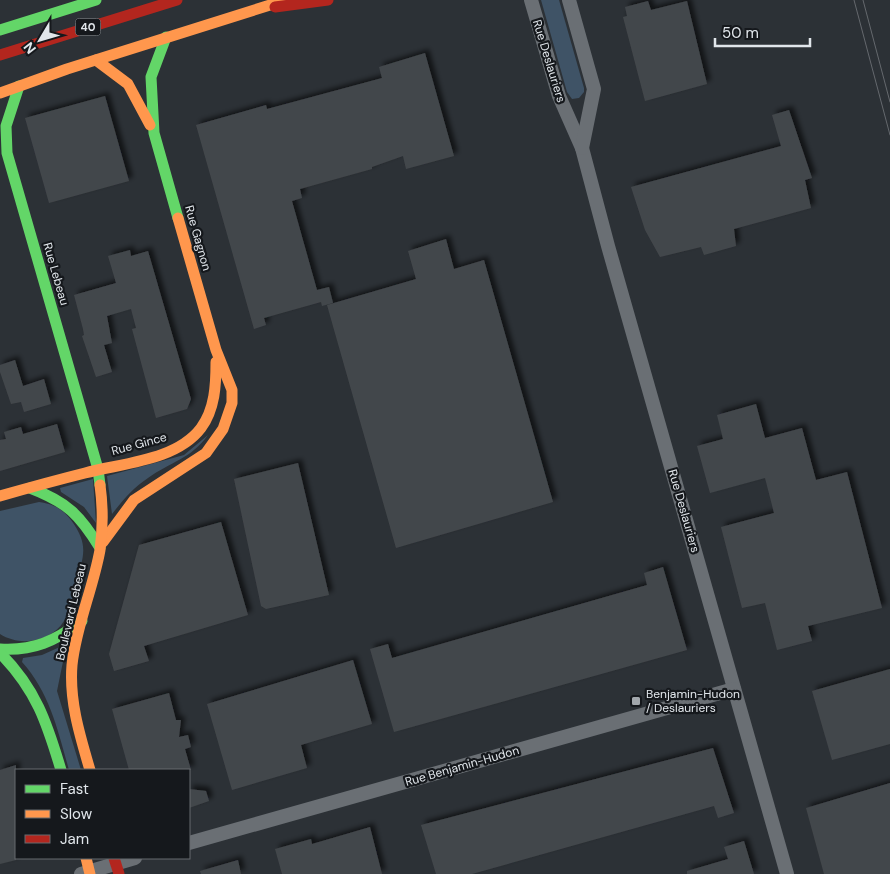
<svg xmlns="http://www.w3.org/2000/svg" width="890" height="874" viewBox="0 0 890 874" font-family="'DM Sans',sans-serif">
  <style>
    .green { fill: #3f5366 }
    .building { fill: #43474b; filter: url(#shadow) }
    .lines { fill: none; stroke-linecap: round; stroke-linejoin: round }
    .street { stroke: #6a6f74; stroke-width: 14 }
    .fast { stroke: #63d668; stroke-width: 11 }
    .slow { stroke: #ff974d; stroke-width: 11 }
    .jam { stroke: #b3261e; stroke-width: 11 }
    .tram { stroke: #65696e; stroke-width: 1 }
    .poi-dot { fill: #a2a7ac; stroke: #15181c; stroke-width: 2 }
    .labels { text-anchor: middle; dominant-baseline: central; stroke-width: 4.5; stroke-linejoin: round; paint-order: stroke }
    .shield { fill: #15181c; stroke: #a4a8ad; stroke-width: 1 }
    .shield-label { font-size: 11px; font-weight: bold; fill: #e1e6eb }
    .street-label { font-size: 12px; fill: #e1e6eb; stroke: #15181c }
    .poi-label { font-size: 12px; fill: #e1e6eb; stroke: #15181c; text-anchor: start }
  </style>
  <defs>
    <filter id="shadow"><feDropShadow dx="4" dy="-4" stdDeviation="2.5" flood-color="#0009"/></filter>
  </defs>
  <rect width="100%" height="100%" fill="#2c3136"/>
  <g class="green">
    <path d="M541 0H559L584 88V92L579 98 572 99 567 92Z"/>
    <path d="M208 435C191 459 170 462 148 478 133 488 123 500 112 514L107 476 184 455Z"/>
    <path d="M93 479 96 523 84 507 61 492 60 488Z"/>
    <path d="M39 502C54 504 62 509 71 520 90 546 83 556 76 584 72 596 71 610 64 621 51 642 20 647 0 634V511Z"/>
    <path d="M62 646 66 647 57 691 81 770H69C58 731 50 693 22 662L23 658 42 655Z"/>
  </g>
  <g class="building">
    <path d="M648 1 651 10 687 1 707 84 645 101 623 17 627 16 625 7Z"/>
    <path d="M425 53 454 156 406 169 403 156 372 167V169L300 189 302 198 292 201 317 290 329 287 333 303 322 306 321 302 264 318 266 325 254 329 196 125 266 105 267 109 382 78 379 67Z"/>
    <path d="M105 96 129 181 49 203 25 118Z"/>
    <path d="M789 110 812 178 805 180 811 208 734 229 736 246 704 255 701 247 660 257 645 230 631 187 781 146 772 115Z"/>
    <path d="M446 239 454 269 484 260 553 502 396 548 327 305 416 279 408 251Z"/>
    <path d="M130 250 131 256 148 251 191 399 187 409 156 418 132 329 136 328 131 309 107 316 112 343 104 345 112 372 96 377 82 336 84 335 83 329 74 295 116 283 108 256Z"/>
    <path d="M15 360 23 386 44 379 51 404 24 412 21 402 11 404 0 372V365Z"/>
    <path d="M756 404 765 438 802 428 816 480 847 472 882 608 808 626 812 641 777 650 765 603 742 608 721 527 774 513 765 478 710 493 697 446 723 439 717 415Z"/>
    <path d="M57 424 65 452 0 471V440L6 439 4 432 21 427 23 434Z"/>
    <path d="M298 463 329 595 266 609 261 606 234 479Z"/>
    <path d="M221 522 248 615 144 646 149 661 114 671 109 654 139 545Z"/>
    <path d="M663 567 687 650 394 732 370 649 388 644 392 658 647 585 644 573Z"/>
    <path d="M353 660 372 724 301 745 307 768 232 790 207 704Z"/>
    <path d="M890 669V744L832 760 812 691Z"/>
    <path d="M169 693 176 720H181L179 737 188 735 191 747 185 749 191 770H129L112 709Z"/>
    <path d="M713 748 734 813 718 818 714 806 472 874H436L421 825Z"/>
    <path d="M16 765V860L0 864V770Z"/>
    <path d="M890 783V874H824L806 808Z"/>
    <path d="M189 789 206 791 209 801 189 808Z"/>
    <path d="M370 827 382 874H282L275 849 311 839 312 844Z"/>
    <path d="M744 841 754 874H687V871L728 859 724 847Z"/>
    <path d="M238 860 241 874H201L200 871Z"/>
  </g>
  <g class="lines">
    <g class="street">
      <path d="M531 0 559 96 582 148 608 246 787 874"/>
      <path d="M569 0 594 89 582 148"/>
      <path d="M189 843 734 689"/>
      <path d="M81 874 135 858"/>
    </g>
    <g class="fast">
      <path d="M0 30 96 0"/>
      <path d="M166 37 151 77 154 133 178 218"/>
      <path d="M19 86 6 126 7 153 98 469 100 485"/>
      <path d="M30 488C67 502 80 515 100 548"/>
      <path d="M0 649C34 651 55 641 82 621"/>
      <path d="M0 653C36 689 47 723 61 770"/>
    </g>
    <g class="slow">
      <path d="M96 60 128 84 150 125"/>
      <path d="M0 93 67 69 286 0"/>
      <path d="M0 496C28 488 57 480 85 473 122 463 176 461 201 428 215 409 216 385 216 362"/>
      <path d="M103 542 134 500 206 453 223 429 232 403V390L216 350 178 218"/>
      <path d="M90 770C80 736 69 701 72 665 76 626 93 589 100 550 103 528 103 507 100 485"/>
      <path d="M86 858 90 874"/>
    </g>
    <g class="jam">
      <path d="M275 7 328 0"/>
      <path d="M0 55 177 0"/>
      <path d="M114 858 119 874"/>
    </g>
    <g class="tram">
      <path d="M854 0 890 135"/>
      <path d="M863 0 890 102"/>
    </g>
  </g>
  <rect class="poi-dot" x="631" y="696" width="10" height="10" rx="2.5"/>
  <g class="labels">
    <rect class="shield" x="75.5" y="18.5" width="25" height="17" rx="4"/>
    <g class="shield-label">
      <text x="88" y="27">40</text>
    </g>
    <g class="street-label">
      <text transform="translate(549 61) rotate(73)">Rue Deslauriers</text>
      <text transform="translate(198 238) rotate(74)">Rue Gagnon</text>
      <text transform="translate(56 274) rotate(74)">Rue Lebeau</text>
      <text transform="translate(139 444) rotate(-15)">Rue Gince</text>
      <text transform="translate(684 511) rotate(74)">Rue Deslauriers</text>
      <text transform="translate(71 612) rotate(-77)">Boulevard Lebeau</text>
      <text transform="translate(462 766) rotate(-16)">Rue Benjamin-Hudon</text>
    </g>
    <g class="poi-label">
      <text x="646" y="694">Benjamin-Hudon<tspan x="646" dy="14">/ Deslauriers</tspan></text>
    </g>
  </g>
  <rect x="15" y="769" width="175" height="90" fill="#15181c" stroke="#676a6f"/>
  <rect x="25" y="785" width="25" height="8" fill="#63d668" stroke="#676a6f"/>
  <text x="60" y="794" font-size="15" fill="#e1e6eb">Fast</text>
  <rect x="25" y="810" width="25" height="8" fill="#ff974d" stroke="#676a6f"/>
  <text x="60" y="819" font-size="15" fill="#e1e6eb">Slow</text>
  <rect x="25" y="835" width="25" height="8" fill="#b3261e" stroke="#676a6f"/>
  <text x="60" y="844" font-size="15" fill="#e1e6eb">Jam</text>
  <g transform="translate(40 40) rotate(232)" stroke="#15181c" stroke-width="4" paint-order="stroke">
  <path d="M0-4L9 19L0 12L-9 19Z" fill="#e1e6eb"/>
  <text y="-8" font-size="14" font-weight="bold" text-anchor="middle" fill="#e1e6eb">N</text>
  </g>
  <path d="M715 38v8h95v-8" fill="none" stroke="#e1e6eb" stroke-width="2.5"/>
  <text x="722" y="38" font-size="15" fill="#e1e6eb" stroke="#15181c" stroke-width="4" paint-order="stroke">50 m</text>
</svg>
